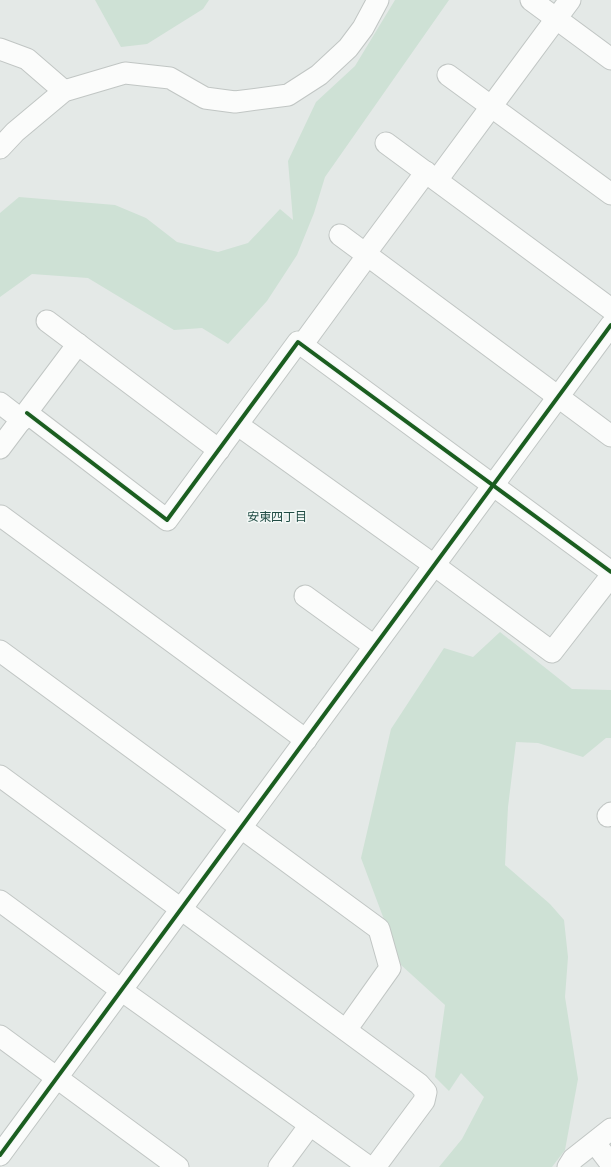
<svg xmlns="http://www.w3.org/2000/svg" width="611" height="1167" viewBox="0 0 611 1167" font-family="Commissioner,'Noto Sans JP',sans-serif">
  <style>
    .green { fill: #cee1d5 }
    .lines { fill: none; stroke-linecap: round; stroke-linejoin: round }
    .minor-casing { stroke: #c1c6c4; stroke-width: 23 }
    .minor { stroke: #fbfcfb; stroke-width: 21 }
    .cycleway-casing { stroke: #f3f8f6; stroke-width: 6 }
    .cycleway { stroke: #1b5e20; stroke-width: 4 }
    .labels { text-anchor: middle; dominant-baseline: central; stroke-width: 3; stroke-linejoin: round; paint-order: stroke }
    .neighbourhood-label { font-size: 12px; fill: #204c44; stroke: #f3f8f6 }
  </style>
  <rect width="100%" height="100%" fill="#e4e9e7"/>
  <g class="green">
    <path d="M95 0H209L203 9 147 44 121 47Z"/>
    <path d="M395 0H449L325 177 314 213 297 255 267 301 228 344 202 328 174 330 88 278 32 274 0 297V213L19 197 115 205 146 218 177 242 218 252 248 243 280 209 293 220 288 161 316 102 355 66Z"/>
    <path d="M500 632 572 689 611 690V738H606L583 757 538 743 516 742 508 807 505 865 550 904 564 920 568 957 565 997 578 1079 565 1150 552 1167H439L462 1139 484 1097 461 1073 449 1091 435 1077 445 1005 401 965 361 858 391 729 444 648 473 657Z"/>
  </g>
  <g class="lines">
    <defs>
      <g id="minor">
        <path d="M531 0 611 59"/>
        <path d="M0 49 27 59 64 91"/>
        <path d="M448 75 611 194"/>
        <path d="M386 143 611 309"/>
        <path d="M0 148 15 132 64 91 125 73 170 78 205 98 235 102 288 95 319 75 348 48 363 28 378 0"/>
        <path d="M437 180 570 0"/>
        <path d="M340 235 611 436"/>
        <path d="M365 254 426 172"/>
        <path d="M47 321 219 450"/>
        <path d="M302 345 367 256"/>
        <path d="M0 403 22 420"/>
        <path d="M27 413 167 520 298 342 611 572"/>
        <path d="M238 425 434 565 552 652 611 576"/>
        <path d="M0 448 78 344"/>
        <path d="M0 518 1 516 306 740"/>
        <path d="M305 596 374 646"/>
        <path d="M0 651 379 929 390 968 346 1030"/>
        <path d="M0 776 419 1084 426 1092 424 1101 375 1167"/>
        <path d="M608 816 611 813"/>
        <path d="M0 901 121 990 369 1167"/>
        <path d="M0 1036 178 1167"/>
        <path d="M595 1143 611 1164"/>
        <path d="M0 1155 611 325"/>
        <path d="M279 1167 310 1125"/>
        <path d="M568 1167 573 1159 611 1129"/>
      </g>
    </defs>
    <use href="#minor" class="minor-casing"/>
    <use href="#minor" class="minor"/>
    <defs>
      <g id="cycleway">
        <path d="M27 413 167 520 298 342 611 572"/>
        <path d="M0 1155 611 325"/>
      </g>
    </defs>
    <use href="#cycleway" class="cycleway-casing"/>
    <use href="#cycleway" class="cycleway"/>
  </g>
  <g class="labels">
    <g class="neighbourhood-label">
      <text x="277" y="516">安東四丁目</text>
    </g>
  </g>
</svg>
